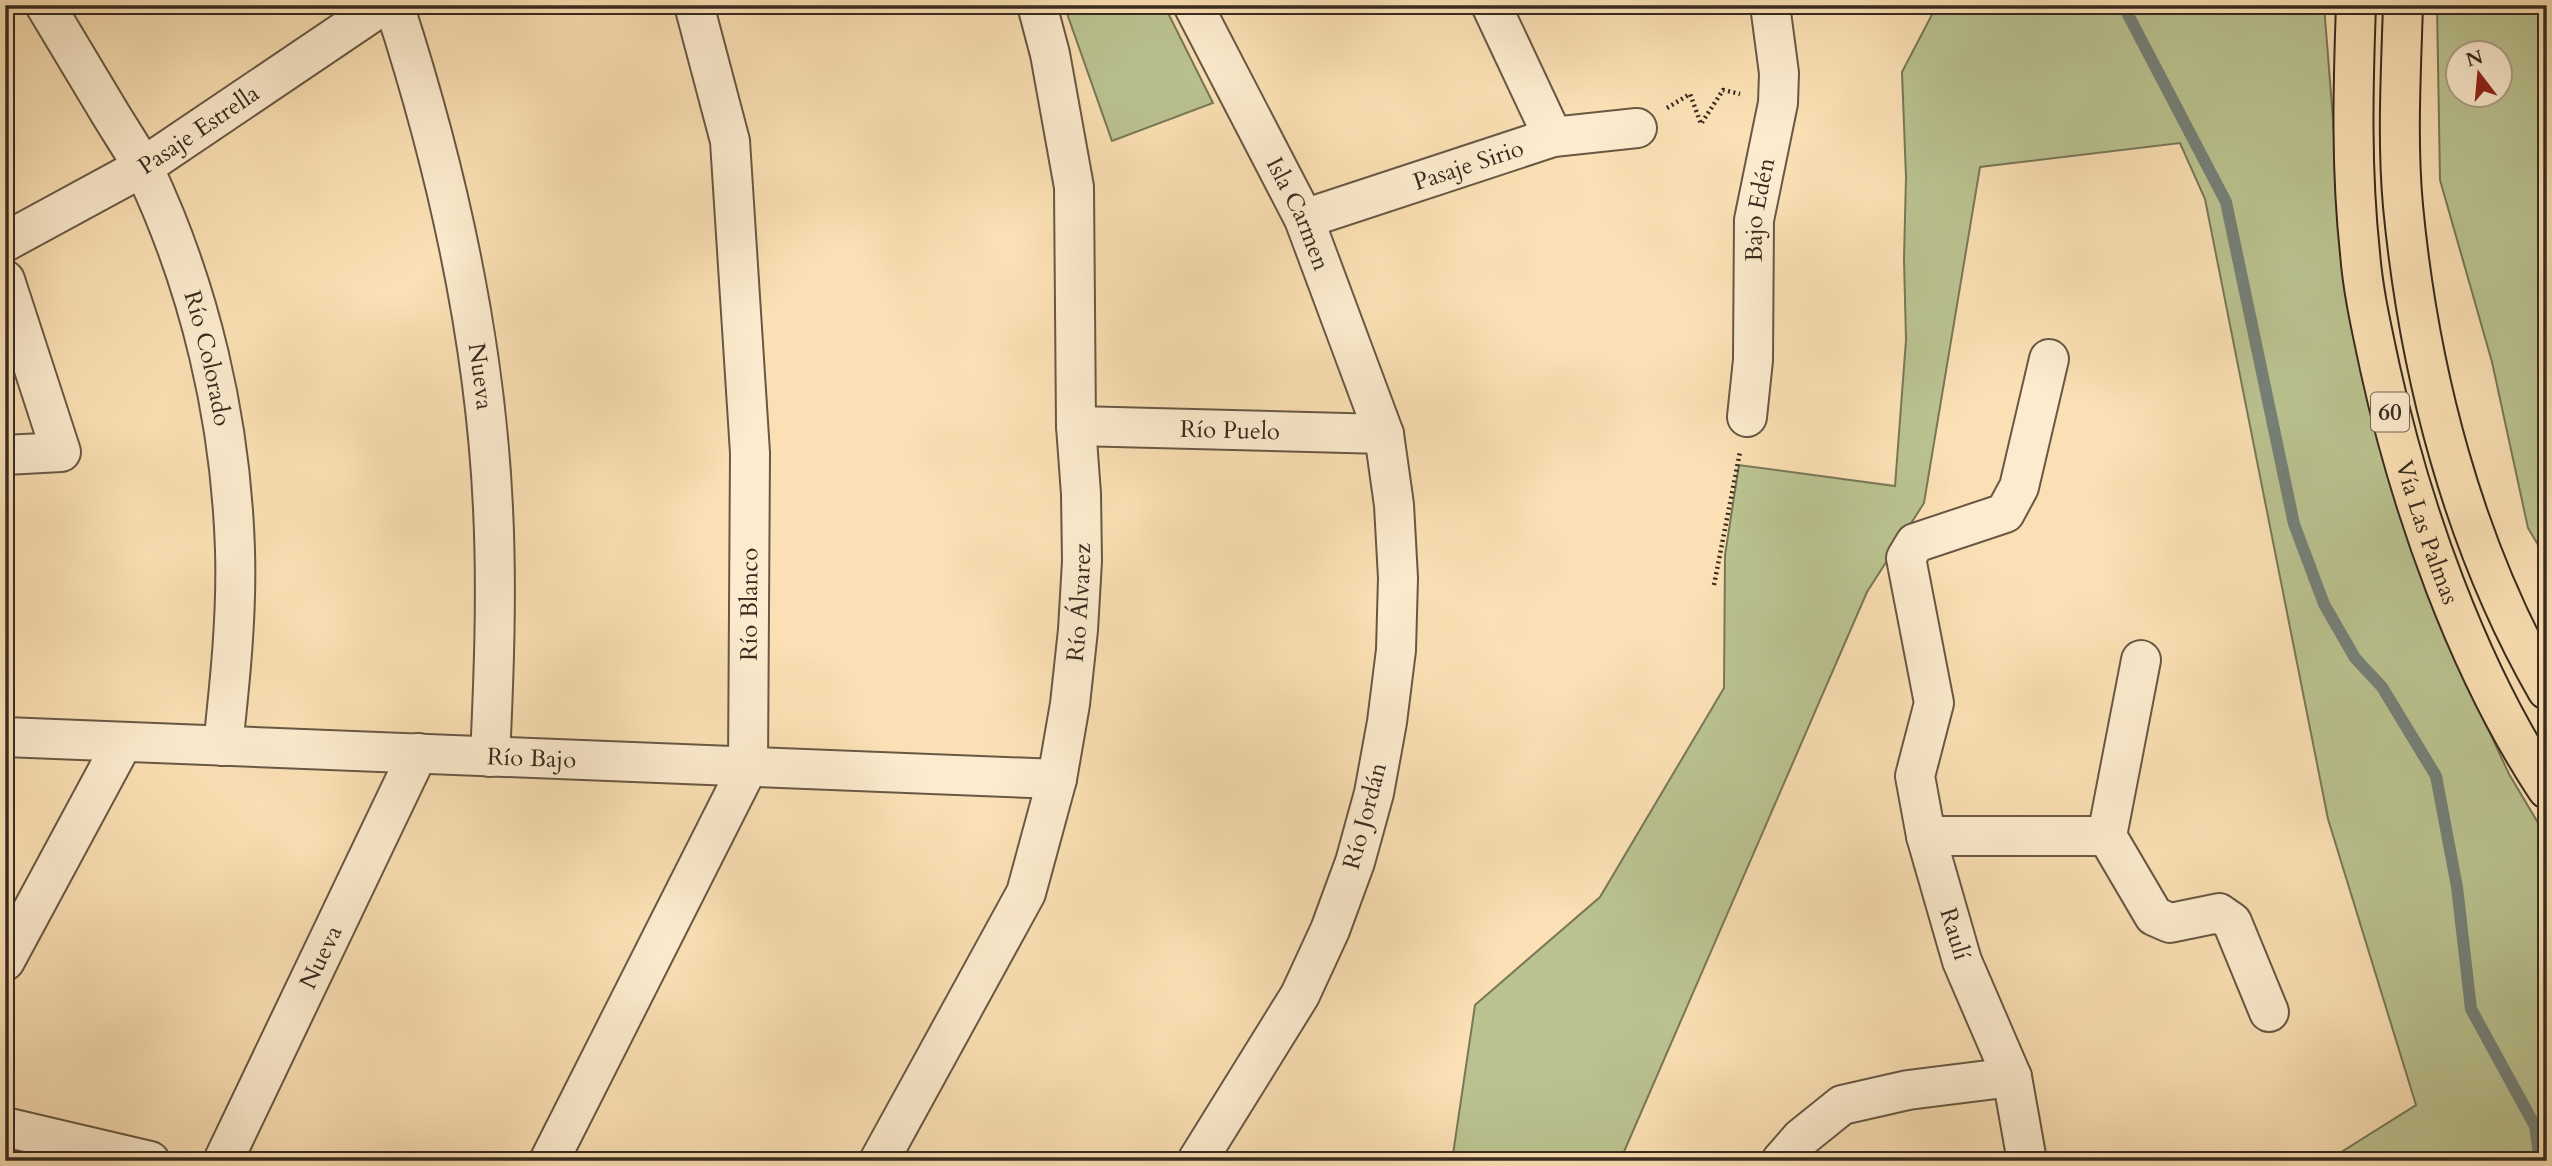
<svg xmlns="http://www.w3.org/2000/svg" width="2552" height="1166" viewBox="0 0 2552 1166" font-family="Cardo,serif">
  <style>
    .green { fill: #bac390; stroke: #797758; stroke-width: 2; fill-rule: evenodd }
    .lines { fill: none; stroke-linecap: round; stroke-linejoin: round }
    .stream { stroke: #768179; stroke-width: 12 }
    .building { fill: #e5ab8f; stroke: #382b1f; stroke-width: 2 }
    .minor-casing { stroke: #685844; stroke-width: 42 }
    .tertiary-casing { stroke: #685844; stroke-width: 42 }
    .trunk-casing { stroke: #382b1f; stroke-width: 42 }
    .path { stroke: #382b1f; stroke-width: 4.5; stroke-dasharray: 2 3.5; stroke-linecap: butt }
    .minor { stroke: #fcebce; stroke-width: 38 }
    .tertiary { stroke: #fcebce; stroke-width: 38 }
    .trunk { stroke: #fae0b4; stroke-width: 38 }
    .labels { text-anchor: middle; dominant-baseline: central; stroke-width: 5; stroke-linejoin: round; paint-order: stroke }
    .shield { fill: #fcebce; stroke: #736554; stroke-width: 2 }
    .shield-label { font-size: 23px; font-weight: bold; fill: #382b1f }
    .street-label { font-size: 24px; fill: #382b1f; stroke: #fcebce }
  </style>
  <rect width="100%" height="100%" fill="#fae0b4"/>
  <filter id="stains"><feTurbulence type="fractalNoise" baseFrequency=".00286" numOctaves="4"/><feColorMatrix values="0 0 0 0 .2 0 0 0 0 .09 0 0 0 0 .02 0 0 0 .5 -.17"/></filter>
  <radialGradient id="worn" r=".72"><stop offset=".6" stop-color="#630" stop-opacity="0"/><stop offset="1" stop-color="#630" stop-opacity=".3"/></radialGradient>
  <g class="green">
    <path d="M1064 5H1164L1213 103 1112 141Z"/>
    <path d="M1937 5H2324L2341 221 2457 662 2509 774 2547 838V1161H2327L2416 1105 2328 819 2205 199 2180 143 1980 167 1924 503 1867 592 1620 1161H1452L1475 1005 1600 897 1724 688 1725 555 1739 465 1895 486 1906 340 1904 259 1906 177 1902 72Z"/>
    <path d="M2437 5H2547V560L2528 528 2492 362 2440 180ZM2458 52H2500V94H2458Z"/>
  </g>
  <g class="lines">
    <path class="stream" d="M2123 5 2226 202 2294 524 2324 604 2355 658 2382 687 2436 776 2457 887 2471 1009 2535 1126 2540 1161"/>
  </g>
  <path class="building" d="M5 365 14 400 5 402Z"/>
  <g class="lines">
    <defs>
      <g id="minor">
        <path id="s1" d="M45 5C67 42 89 78 111 115 122 133 134 151 144 169 200 287 231 420 235 550 237 615 230 681 223 746"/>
        <path id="s2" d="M394 5C447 168 485 336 493 508 497 591 494 674 490 757"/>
        <path id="s3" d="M1193 5 1304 219 1384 434 1394 505 1398 578 1396 650 1387 722 1374 793 1355 862 1330 930 1300 995 1197 1161"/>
        <path d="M1491 5 1553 137"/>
        <path id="s4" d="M1304 219 1553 137 1637 128"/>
        <path id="s5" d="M5 242 143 167 383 5"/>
        <path d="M5 280 61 452 5 455"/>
        <path id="s6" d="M1747 417 1753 360 1754 220 1778 103 1779 73 1770 5"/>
        <path id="s7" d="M1076 426 1384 434"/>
        <path id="s8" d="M5 737 1057 779"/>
        <path d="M1926 836H2107L2141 660"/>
        <path d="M2107 836 2154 916 2170 923 2219 913 2232 922 2269 1012"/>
        <path d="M5 961 123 742"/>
        <path d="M5 1127 150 1161"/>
        <path id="s9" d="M223 1161 418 753"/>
        <path id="s10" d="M549 1161 748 767 750 453 730 141 694 5"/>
        <path d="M1781 1161 1801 1138 1842 1105 1908 1090 2012 1077"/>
        <path d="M2027 1161 2012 1077 1962 961 1926 836 1915 776 1934 703 1906 558 1915 543 2005 513 2019 487 2049 359"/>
      </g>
      <g id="tertiary">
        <path id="s11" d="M879 1161 1026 893 1057 779 1070 704 1078 630 1082 561 1081 494 1076 426 1074 187 1050 54 1037 5"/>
      </g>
      <g id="trunk">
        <path id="s12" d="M2356 5C2353 89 2351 170 2360 253 2363 292 2372 330 2380 368 2411 508 2467 668 2547 789"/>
        <path d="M2403 5C2401 72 2397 140 2403 206 2419 373 2463 544 2547 690"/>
      </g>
    </defs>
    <use href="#minor" class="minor-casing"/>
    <use href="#tertiary" class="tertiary-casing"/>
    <use href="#trunk" class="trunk-casing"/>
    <g class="path">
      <path d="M1667 108 1690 94 1701 124 1723 90 1740 94"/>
      <path d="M1714 585 1740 452"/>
    </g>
    <use href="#minor" class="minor"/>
    <use href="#tertiary" class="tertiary"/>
    <use href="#trunk" class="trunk"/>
  </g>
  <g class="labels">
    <rect class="shield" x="2371" y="392.5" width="38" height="39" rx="5"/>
    <g class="shield-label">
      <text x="2390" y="412">60</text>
    </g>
    <g class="street-label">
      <text stroke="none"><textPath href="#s5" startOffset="224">Pasaje Estrella</textPath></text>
      <text stroke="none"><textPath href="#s4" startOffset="173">Pasaje Sirio</textPath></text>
      <text stroke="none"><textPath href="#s6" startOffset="208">Bajo Edén</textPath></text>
      <text stroke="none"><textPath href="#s3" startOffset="234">Isla Carmen</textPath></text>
      <text stroke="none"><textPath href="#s1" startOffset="392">Río Colorado</textPath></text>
      <text stroke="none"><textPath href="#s2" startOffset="382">Nueva</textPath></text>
      <text stroke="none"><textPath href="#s7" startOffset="154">Río Puelo</textPath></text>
      <text stroke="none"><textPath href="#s12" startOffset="536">Vía Las Palmas</textPath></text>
      <text stroke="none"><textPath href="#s11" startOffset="602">Río Álvarez</textPath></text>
      <text stroke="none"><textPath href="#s10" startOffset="604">Río Blanco</textPath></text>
      <text stroke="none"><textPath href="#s8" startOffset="527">Río Bajo</textPath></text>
      <text transform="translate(1365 816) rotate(-75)">Río Jordán</text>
      <text transform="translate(1955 934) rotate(73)">Raulí</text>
      <text stroke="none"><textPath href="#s9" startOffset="226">Nueva</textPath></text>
    </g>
  </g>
  <rect width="2552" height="1166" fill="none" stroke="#fae0b4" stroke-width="28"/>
  <rect x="7" y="7" width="2538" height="1152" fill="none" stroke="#382b1f" stroke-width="3.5"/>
  <rect x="14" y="14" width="2524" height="1138" fill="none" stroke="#382b1f" stroke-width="2"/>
  <g transform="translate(2479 74) rotate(344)"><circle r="33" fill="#fcebce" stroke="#ae9e88" stroke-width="2"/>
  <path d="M0-5L12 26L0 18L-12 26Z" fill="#8f2418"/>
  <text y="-10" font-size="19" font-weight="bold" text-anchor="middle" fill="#382b1f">N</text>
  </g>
  <rect width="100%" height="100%" filter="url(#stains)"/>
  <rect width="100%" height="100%" fill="url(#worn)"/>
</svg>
